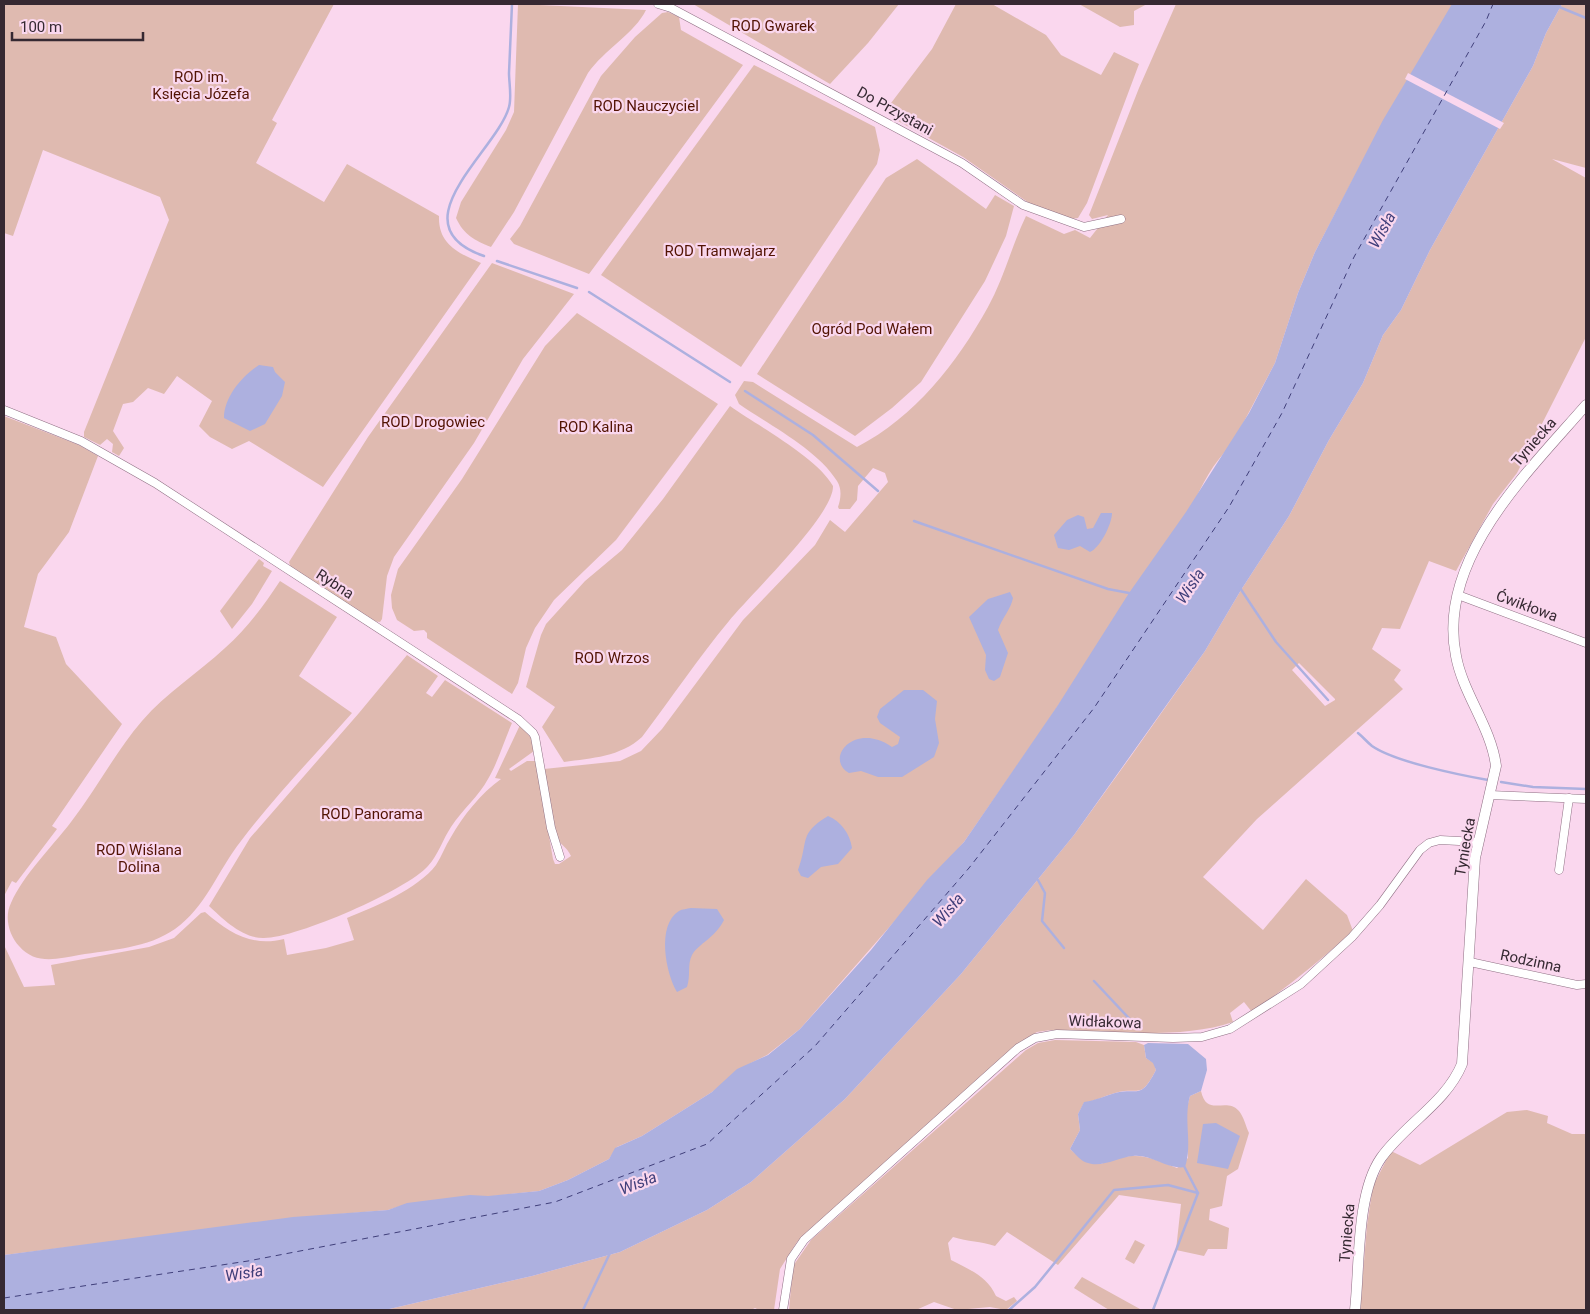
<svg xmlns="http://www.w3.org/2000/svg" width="1590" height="1314" viewBox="0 0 1590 1314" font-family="Roboto,sans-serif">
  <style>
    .green { fill: #dfbab0; fill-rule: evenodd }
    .water { fill: #adb0df }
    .pier { fill: #fad7ee }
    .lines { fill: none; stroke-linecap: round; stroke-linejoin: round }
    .stream { stroke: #adb0df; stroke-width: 2.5 }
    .ferry { stroke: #403f7a; stroke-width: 1; stroke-dasharray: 6 5; stroke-linecap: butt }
    .minor-casing { stroke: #8f7084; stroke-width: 9 }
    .tertiary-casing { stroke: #8f7084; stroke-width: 11 }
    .minor { stroke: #fff; stroke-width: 8 }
    .tertiary { stroke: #fff; stroke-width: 10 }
    .labels { text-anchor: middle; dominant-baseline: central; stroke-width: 4.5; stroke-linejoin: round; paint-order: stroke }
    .park-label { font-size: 15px; fill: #521303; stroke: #fad7ee }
    .street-label { font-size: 15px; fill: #362932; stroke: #fad7ee }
    .water-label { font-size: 16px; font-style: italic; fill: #403f7a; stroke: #fad7ee }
  </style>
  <rect width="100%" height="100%" fill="#fad7ee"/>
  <g class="green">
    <path d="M4 4H334L272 120 277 123 256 163 324 202 347 164 439 216C438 244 458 253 481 263L323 487 249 441 232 449 210 437 199 426 212 401 177 376 164 394 148 388 133 402 123 404 113 431 124 448 119 456 112 452 113 444 107 439 100 445 84 437V432L169 220 160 197 43 150 13 236 4 233Z"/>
    <path d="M518 4 646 10C635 33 604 50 588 73L514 212 491 247C474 240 464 235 456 218L461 202 506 130 514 112Z"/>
    <path d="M693 4H899L868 43 830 84Z"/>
    <path d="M956 4H992L1046 35 1061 55 1101 75 1114 52 1139 64 1087 203 1078 218 1071 219 1029 203 963 157 898 121 885 111 932 49Z"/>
    <path d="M1079 4H1147L1134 11V25L1120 27Z"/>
    <path d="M1176 4H1454L1384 120 1315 252 1298 293 1275 363 1231 446C1214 461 1201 486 1192 507L1039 734 964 842 800 1029 767 1055 751 1063 712 1092 642 1136 617 1147 609 1159 568 1180 539 1191 401 1206 388 1210 329 1215 4 1255V945L24 987 55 985 51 965 149 947 174 938 201 913 205 912C229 933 252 947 284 939L287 955 326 948 354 940 347 918C374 907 418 889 436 865 442 856 445 846 451 837 463 816 481 793 501 779L495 778 520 725 533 740 534 751 509 769 511 771 527 761H536L553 859 555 864H559L571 856C567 847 560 845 556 836L544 769 620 761 641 751 662 729 743 620 815 545 830 520 845 532 888 482 885 473 873 468 858 486 857 500 850 509H839L838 507C841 498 842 489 837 481 817 449 769 425 739 404L735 395 744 381 753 382 857 447C915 417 957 363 988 307 1004 278 1012 245 1026 216L1064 234 1075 230 1090 238 1108 215 1092 219 1089 215 1139 88Z"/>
    <path d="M1562 4H1586V168L1552 159 1586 178V337L1517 473 1493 504 1456 571 1429 561 1400 629 1382 628 1372 649 1401 670 1394 680 1403 689 1257 819 1203 877 1263 930 1306 879 1347 915 1353 931C1321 960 1287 987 1252 1012L1244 1002 1230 1013 1233 1022C1181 1040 1106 1031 1051 1030L1037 1032 1015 1046 797 1242 780 1269 774 1310H759L755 1308 751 1310H385L532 1276 620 1252 707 1210 751 1182 845 1099 961 974 1074 835 1131 756 1205 651 1241 590 1289 516 1329 440 1363 383 1383 335 1401 310 1430 250 1533 66 1546 33ZM1299 663 1335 699V700L1325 706 1292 670Z"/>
    <path d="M668 12 679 17 681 30 743 65 589 274 514 244 510 239 520 226 601 76 635 37 662 13Z"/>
    <path d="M754 65 875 127 880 150 877 164 741 367 601 275Z"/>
    <path d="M917 159 986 209 995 195 1014 206 1006 236 985 281 921 382 892 408 855 436 757 374 886 178Z"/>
    <path d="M492 263 574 294 523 359 474 443 394 557 387 576 382 619 380 622 372 621 291 569 289 562 368 437Z"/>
    <path d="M577 313 718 404 616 540 554 600 535 628 526 648 518 683 512 694 427 638V633L424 630 414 631 397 620 392 608 391 595 398 569 462 479 545 346Z"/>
    <path d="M730 406C758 426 817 457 833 486 834 515 750 595 729 621 698 658 671 699 642 737 620 757 592 758 564 762L542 727 555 707 526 687 541 635 546 624 585 581 622 550 663 499Z"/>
    <path d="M4 416 79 445 98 456 69 532 38 574 24 627 56 637 66 664 122 724 52 826 57 829 16 883 12 881 4 896Z"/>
    <path d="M259 559 264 563 263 566 272 571 252 604 232 629 220 611Z"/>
    <path d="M280 581 337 617 299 676 352 713C315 755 275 796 241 841 218 870 206 907 175 929 148 948 111 950 79 955 57 959 35 965 19 946 9 935 4 917 11 903 24 874 51 848 71 822 96 790 116 751 142 721 166 693 198 673 225 648 247 629 264 605 280 581Z"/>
    <path d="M407 655 438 676 426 693 432 697 445 680 512 723C504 741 498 762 488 779 479 796 462 810 451 827 443 839 438 855 428 866 407 890 295 939 263 938 242 938 223 919 209 906L250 838 359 713Z"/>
    <path d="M1055 1040 1136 1042 1144 1045 1146 1058 1154 1063 1156 1070C1140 1101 1139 1086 1115 1093 1104 1096 1095 1101 1084 1103L1078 1114 1080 1130 1070 1149C1103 1178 1101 1156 1135 1156 1151 1156 1163 1163 1177 1168L1188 1158 1186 1111 1190 1096 1201 1091C1207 1118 1226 1096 1239 1111 1244 1117 1246 1127 1249 1133L1238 1169 1227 1176 1222 1206 1210 1209 1209 1220 1229 1228 1227 1249H1208L1204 1256 1176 1250 1181 1204 1119 1195 1058 1265 1007 1232 995 1246C981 1241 968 1242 953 1237L948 1243 951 1260C970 1270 987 1276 996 1296L1006 1301 1014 1297 1017 1301 1006 1310 990 1307 957 1310 934 1302 916 1310H789L793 1266 811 1240 1026 1050 1038 1043Z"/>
    <path d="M1527 1110 1548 1116 1547 1123 1572 1134H1586V1310H1360L1367 1225 1373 1186 1391 1151 1420 1165 1507 1112Z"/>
    <path d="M1135 1240 1145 1245 1134 1264 1125 1259Z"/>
    <path d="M1082 1277 1140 1309V1310H1109L1074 1288Z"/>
  </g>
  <g class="water">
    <path d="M1452 4H1562L1546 33 1533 66 1430 250 1401 310 1383 335 1363 383 1329 440 1289 516 1241 590 1205 651 1074 835 961 974 845 1099 751 1182 707 1210 620 1252 532 1276 385 1310H4V1255L293 1217 388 1210 407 1203 470 1195 488 1196 539 1191 568 1180 609 1159 615 1148 642 1136 712 1092 737 1069 768 1055 800 1029 871 950 927 880 964 842 1058 705 1129 593 1186 512 1249 413 1275 363 1298 293 1315 252 1383 120Z"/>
    <path d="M259 365 273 367 275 372 285 382 282 396 265 424 250 431 224 418C224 397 242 376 259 365Z"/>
    <path d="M1101 513H1112C1112 524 1100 548 1090 552L1080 546 1069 550 1058 548 1054 535 1067 520 1078 515 1084 517 1087 529 1093 528Z"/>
    <path d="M1010 592 1013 598C1011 609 1002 618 998 630L1008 653 1000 677 994 681 989 679 985 670 986 655 969 617 988 599Z"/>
    <path d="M904 690H923L937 701 935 719 939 743 934 757 902 777H878L861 771 849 773C824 759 854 721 892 747L898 744 900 737 880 723 877 717 880 709Z"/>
    <path d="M828 816C841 821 850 834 852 848L838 864 821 867 808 878 801 876 798 870C809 841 798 834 828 816Z"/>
    <path d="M691 908 717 909 724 920C715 938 698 944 692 955 687 965 691 975 687 987L677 992C666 974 656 925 679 911 682 909 687 909 691 908Z"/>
    <path d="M1148 1043 1188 1044 1206 1059 1207 1070 1201 1091 1190 1096C1183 1120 1193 1144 1185 1167 1167 1170 1152 1154 1133 1156 1119 1157 1102 1168 1088 1163 1081 1162 1075 1153 1070 1149L1080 1130 1078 1114 1084 1102C1097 1100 1104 1096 1115 1093 1139 1087 1140 1101 1156 1070L1153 1063 1146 1058 1144 1045Z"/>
    <path d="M1216 1123 1240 1136 1228 1169 1197 1163 1203 1124Z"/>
  </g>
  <path class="pier" d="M1408 73 1504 123 1500 129 1405 79Z"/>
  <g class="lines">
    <g class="stream">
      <path d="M1552 4 1586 18"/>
      <path d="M484 256C394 225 497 151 509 107 512 97 509 83 509 73 510 50 511 27 512 4"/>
      <path d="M497 261 577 288"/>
      <path d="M589 292 730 382"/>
      <path d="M745 391 813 435 878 491"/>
      <path d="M914 521 1108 589 1129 593"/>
      <path d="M1240 588 1276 642 1328 700"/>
      <path d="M1358 733C1363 737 1367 742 1372 746 1395 762 1460 775 1488 780"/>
      <path d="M1501 782 1533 787 1586 789"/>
      <path d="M1038 880 1045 893 1042 921 1064 948"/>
      <path d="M1094 981 1139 1029"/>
      <path d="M583 1310 610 1253"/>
      <path d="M1009 1310 1035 1287 1114 1190 1168 1185 1198 1193"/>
      <path d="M1153 1310 1198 1193 1184 1166"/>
    </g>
    <path class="ferry" d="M4 1298 248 1261 555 1202 707 1144 815 1046 969 868 1094 708 1229 507 1282 413 1354 257 1486 21 1493 4"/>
    <defs>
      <g id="minor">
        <path d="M658 4 671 8 962 163 1023 205 1084 227 1121 219"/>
        <path d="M4 410 81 441 155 483 518 719 533 733 535 737 551 828 560 857"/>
        <path d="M1458 595 1586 643"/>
        <path d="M1490 795 1586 799"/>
        <path d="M1559 870 1569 798"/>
        <path d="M1470 962 1577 985 1586 984"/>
        <path d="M783 1310 791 1259 804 1240 1018 1048 1035 1038 1057 1034 1173 1038 1202 1037 1230 1029 1301 984 1352 937 1380 905 1420 850 1429 843 1440 840 1478 842"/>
      </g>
      <path id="tertiary" d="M1355 1310C1360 1266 1356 1194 1381 1158 1405 1124 1446 1103 1462 1064L1475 858 1496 766C1491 727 1463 694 1456 656 1436 559 1529 471 1586 405"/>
    </defs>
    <use href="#minor" class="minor-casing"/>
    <use href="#tertiary" class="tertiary-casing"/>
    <use href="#minor" class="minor"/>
    <use href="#tertiary" class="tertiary"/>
  </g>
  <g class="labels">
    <g class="park-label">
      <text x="773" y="26">ROD Gwarek</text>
      <text x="201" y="77">ROD im.<tspan x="201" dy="17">Księcia Józefa</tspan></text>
      <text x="646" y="106">ROD Nauczyciel</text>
      <text x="720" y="251">ROD Tramwajarz</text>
      <text x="872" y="329">Ogród Pod Wałem</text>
      <text x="433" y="422">ROD Drogowiec</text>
      <text x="596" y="427">ROD Kalina</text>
      <text x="612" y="658">ROD Wrzos</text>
      <text x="372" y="814">ROD Panorama</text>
      <text x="139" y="850">ROD Wiślana<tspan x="139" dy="17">Dolina</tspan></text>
    </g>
    <g class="street-label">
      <text transform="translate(895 111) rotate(29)">Do Przystani</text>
      <text transform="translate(1534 442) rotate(-49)">Tyniecka</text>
      <text transform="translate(335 584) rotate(33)">Rybna</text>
      <text transform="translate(1527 606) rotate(20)">Ćwikłowa</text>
      <text transform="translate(1465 847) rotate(-80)">Tyniecka</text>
      <text transform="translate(1531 961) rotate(12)">Rodzinna</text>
      <text transform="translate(1105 1022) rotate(2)">Widłakowa</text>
      <text transform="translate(1347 1233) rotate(-85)">Tyniecka</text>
    </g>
    <g class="water-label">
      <text transform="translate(1382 230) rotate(-61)">Wisła</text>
      <text transform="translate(1190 586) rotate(-56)">Wisła</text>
      <text transform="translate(948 910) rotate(-49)">Wisła</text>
      <text transform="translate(638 1183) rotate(-21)">Wisła</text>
      <text transform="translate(244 1273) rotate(-9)">Wisła</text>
    </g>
  </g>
  <rect width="1590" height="1314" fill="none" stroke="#362932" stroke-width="10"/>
  <path d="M12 32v8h131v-8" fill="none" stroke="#362932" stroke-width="2.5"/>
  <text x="20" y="32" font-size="15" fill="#362932" stroke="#fad7ee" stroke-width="4" paint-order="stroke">100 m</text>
</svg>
